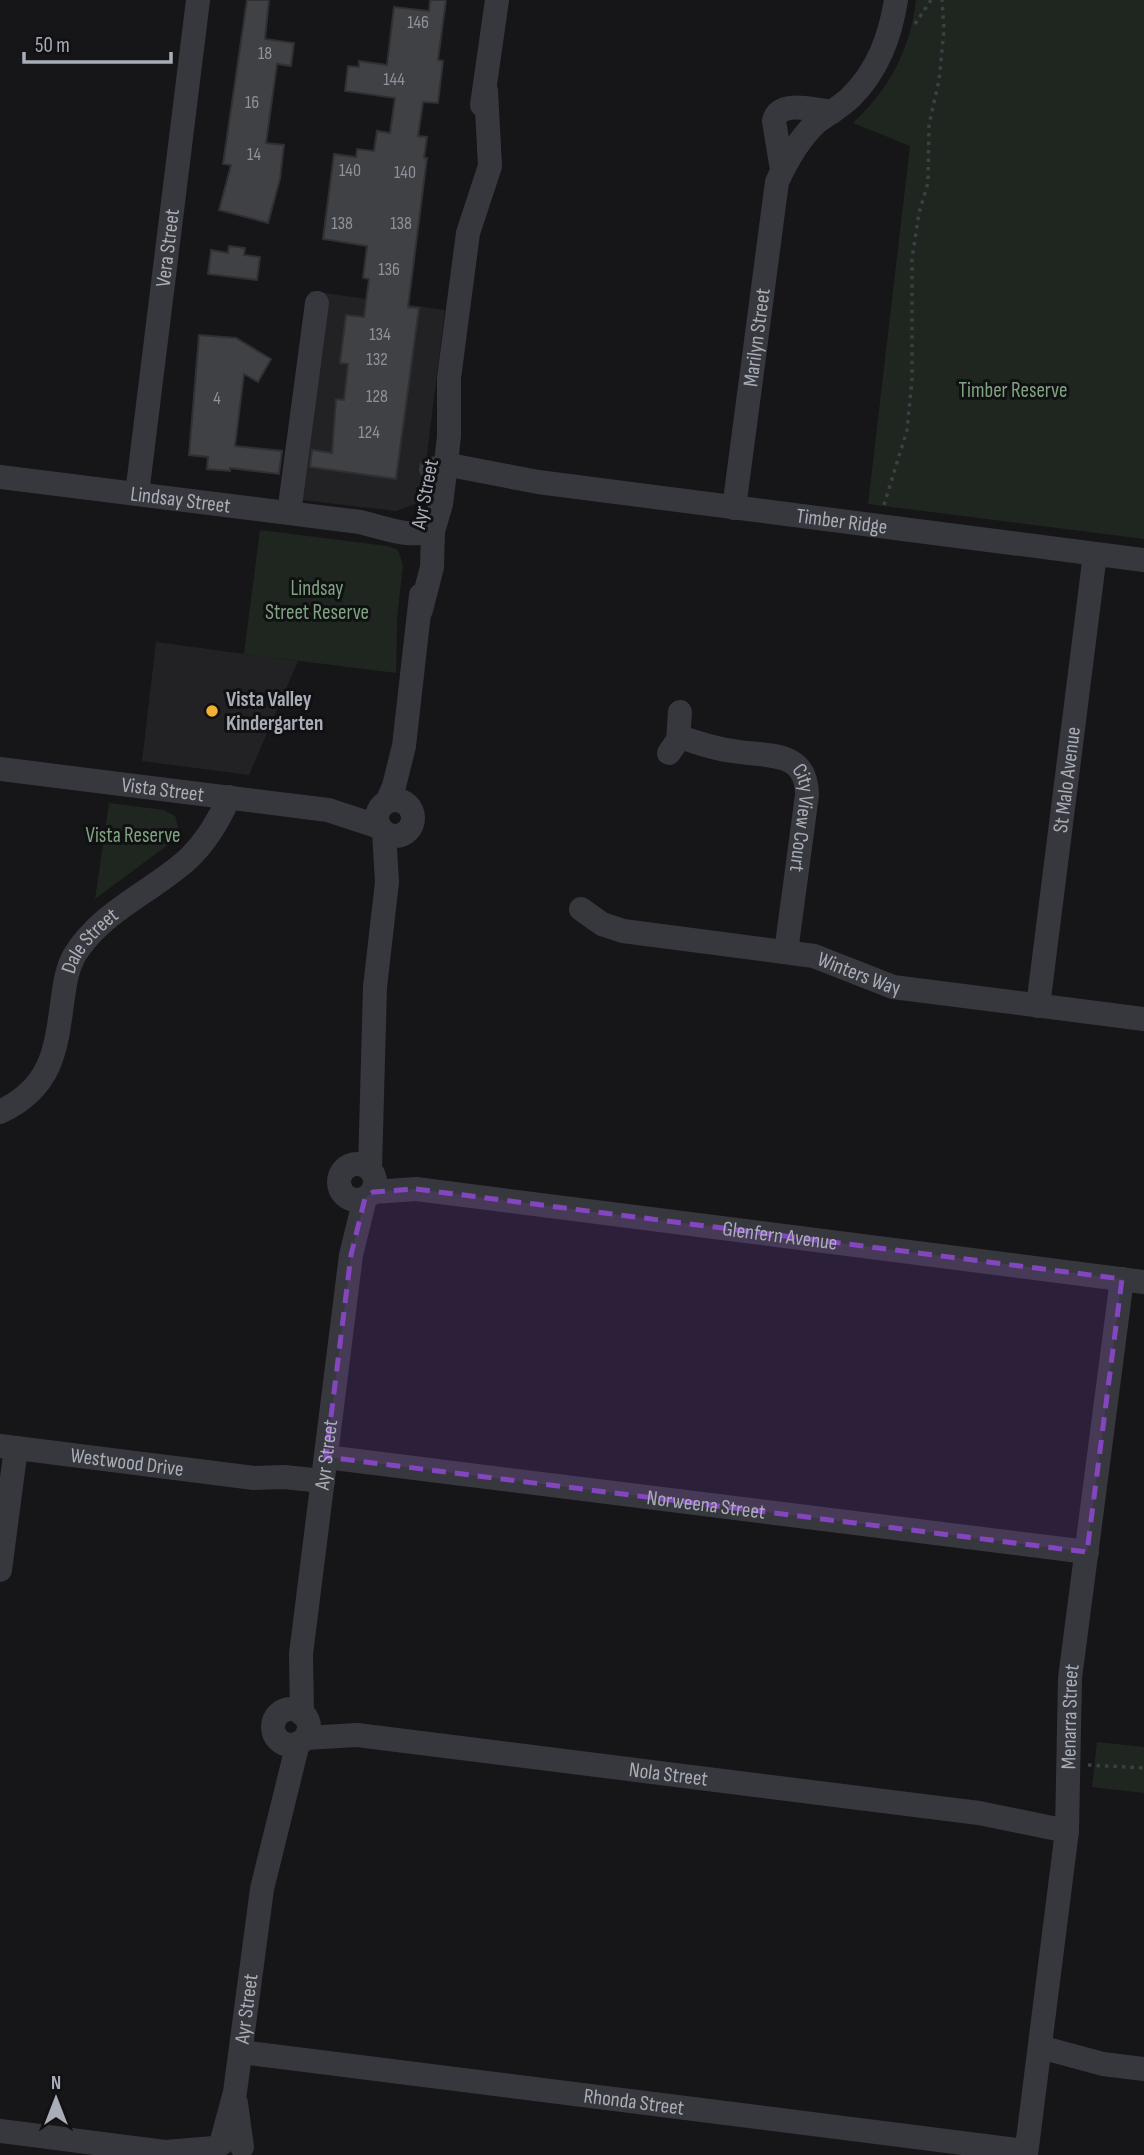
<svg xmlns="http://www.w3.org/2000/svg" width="1144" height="2155" viewBox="0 0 1144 2155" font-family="'Sofia Sans Condensed',sans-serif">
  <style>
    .built { fill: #222225 }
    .green { fill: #1e261f }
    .building { fill: #404145; stroke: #303034; stroke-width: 2 }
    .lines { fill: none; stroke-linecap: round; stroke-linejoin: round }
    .path { stroke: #3d3f44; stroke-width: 3.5; stroke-dasharray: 3.5 5; stroke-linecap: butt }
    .minor { stroke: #37383d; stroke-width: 24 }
    .marked { fill: #8446be; fill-opacity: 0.2; stroke: #8446be; stroke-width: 5; stroke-dasharray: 14 9; stroke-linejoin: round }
    .poi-dot { fill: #f2b134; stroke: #111113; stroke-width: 2.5 }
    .labels { text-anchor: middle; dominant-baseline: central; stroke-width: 6; stroke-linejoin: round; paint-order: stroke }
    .number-label { font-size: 18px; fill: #8e929b }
    .street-label { font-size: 21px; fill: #a8adb8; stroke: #111113 }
    .park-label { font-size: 21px; fill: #7fa381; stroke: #111113 }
    .poi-label { font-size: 21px; font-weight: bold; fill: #a8adb8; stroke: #111113; text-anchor: start }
  </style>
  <rect width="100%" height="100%" fill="#161618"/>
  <g class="built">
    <path d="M310 291 445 310 421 502 396 511 294 499 286 490Z"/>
    <path d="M156 642 298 661 249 775 142 761Z"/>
  </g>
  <g class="green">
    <path d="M916 0H1144V539L868 504 910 146 853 123C890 88 910 50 916 0Z"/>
    <path d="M260 530 387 546 398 550 403 565 397 618 396 673 244 654Z"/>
    <path d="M109 803 164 810 175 816 179 830 175 839 169 844 95 899Z"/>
    <path d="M1097 1742 1144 1747V1793L1092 1787Z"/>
  </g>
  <g class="building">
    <path d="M247 0H269L265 39 294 43 291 66 277 64 266 143 284 145 280 179 268 223 219 210 231 165 223 164Z"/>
    <path d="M430 0H446L438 60 443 61 438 103 423 102 418 136 427 137 424 158H427L408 307 419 308 396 479 310 467 312 450 332 453 336 399 344 400 348 364 340 363 346 315 364 317 369 279 363 278 367 246 323 239 334 154 356 157 357 149 374 151 377 131 390 133 395 98 345 91 348 66 359 67V61L387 65 394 7 429 11Z"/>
    <path d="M229 246 245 248 244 255 260 257 257 280 208 274 211 250 228 253Z"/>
    <path d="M199 335 236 338 271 359 258 382 244 374 235 446 282 451 279 474 230 468V471L207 469 208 457 189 455Z"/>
  </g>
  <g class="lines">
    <g class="path">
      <path d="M915 24 931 0"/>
      <path d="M884 505 907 430 912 380V259L919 213 928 183 929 125 939 80 944 30 942 0"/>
      <path d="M1088 1765 1144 1768"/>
    </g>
    <g class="minor">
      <path d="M482 105 497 0"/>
      <path d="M782 170 774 121C778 99 815 110 832 112"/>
      <path id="s1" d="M431 469 455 466 538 482 1144 560"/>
      <path id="s2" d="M0 477 360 522C384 528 408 538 433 531"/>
      <path id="s3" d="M137 494 198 0"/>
      <path id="s4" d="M734 508 777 182C787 160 799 139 816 123 827 114 841 107 851 97 878 70 890 37 896 0"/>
      <path d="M289 513 317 303"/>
      <path d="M421 610 432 567 433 531 441 504 445 472 449 436V378L468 233 490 166 486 91"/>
      <path id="s5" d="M679 737C697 742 714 749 733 751 766 757 807 749 807 795L786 952"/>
      <path d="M669 753 678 740 680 712"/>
      <path id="s6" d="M0 769 328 810 380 827"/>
      <circle cx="395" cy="818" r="18"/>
      <path d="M387 802 394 786 404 746 421 595"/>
      <path id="s7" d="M581 909 602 924 623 931 814 956 893 987 1144 1019"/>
      <path id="s8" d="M1038 1006 1095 554"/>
      <path id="s9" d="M0 1112C53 1087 56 1049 63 997 65 983 67 969 74 956 100 912 152 892 188 859 205 843 220 819 229 797"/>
      <circle cx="357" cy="1182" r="18"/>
      <path d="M370 1168 375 987 387 882 384 832"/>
      <path id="s10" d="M373 1192 416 1189 1144 1282"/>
      <path id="s11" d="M0 1446 254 1478 284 1477 323 1481"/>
      <path id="s12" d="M326 1457 1087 1552"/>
      <path d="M0 1570 16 1448"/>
      <circle cx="291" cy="1727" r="18"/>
      <path id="s13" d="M302 1714 301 1654 351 1255 365 1198"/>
      <path id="s14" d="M305 1738 357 1735 979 1813 1067 1831"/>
      <path d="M1040 2047 1103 2064 1144 2069"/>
      <path id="s15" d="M241 2052 1026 2151"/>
      <path d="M236 2103 242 2147"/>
      <path d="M0 2131 165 2152 214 2148"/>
      <path id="s16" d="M221 2144 235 2092 262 1889 298 1743"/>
      <path id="s17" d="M1026 2155 1067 1831 1070 1678 1122 1279"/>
    </g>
  </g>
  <path class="marked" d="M416 1189 1122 1279 1087 1552 326 1457 351 1255 365 1198 373 1192Z"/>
  <circle class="poi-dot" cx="212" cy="711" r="7"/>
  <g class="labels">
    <g class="number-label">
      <text x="418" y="22">146</text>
      <text x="265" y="53">18</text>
      <text x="394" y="79">144</text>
      <text x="252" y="102">16</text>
      <text x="254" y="154">14</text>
      <text x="350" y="170">140</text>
      <text x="405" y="172">140</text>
      <text x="342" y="223">138</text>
      <text x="401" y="223">138</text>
      <text x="389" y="269">136</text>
      <text x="380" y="334">134</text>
      <text x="377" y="359">132</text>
      <text x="377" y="396">128</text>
      <text x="217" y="398">4</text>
      <text x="369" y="432">124</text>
    </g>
    <g class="street-label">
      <text stroke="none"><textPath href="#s3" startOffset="248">Vera Street</textPath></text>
      <text stroke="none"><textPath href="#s4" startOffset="172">Marilyn Street</textPath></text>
      <text transform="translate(425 494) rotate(-79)">Ayr Street</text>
      <text stroke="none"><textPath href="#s2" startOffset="182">Lindsay Street</textPath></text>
      <text stroke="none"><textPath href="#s1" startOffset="415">Timber Ridge</textPath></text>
      <text stroke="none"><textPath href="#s8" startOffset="228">St Malo Avenue</textPath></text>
      <text stroke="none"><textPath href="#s6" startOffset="164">Vista Street</textPath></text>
      <text stroke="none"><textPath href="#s5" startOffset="177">City View Court</textPath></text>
      <text stroke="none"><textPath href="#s9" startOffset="203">Dale Street</textPath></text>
      <text stroke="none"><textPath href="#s7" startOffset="289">Winters Way</textPath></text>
      <text stroke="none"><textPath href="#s10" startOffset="410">Glenfern Avenue</textPath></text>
      <text stroke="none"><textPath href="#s13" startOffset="261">Ayr Street</textPath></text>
      <text stroke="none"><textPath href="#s11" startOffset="128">Westwood Drive</textPath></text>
      <text stroke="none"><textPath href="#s12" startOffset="383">Norweena Street</textPath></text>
      <text stroke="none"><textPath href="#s17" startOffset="441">Menarra Street</textPath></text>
      <text stroke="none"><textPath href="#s14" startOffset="366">Nola Street</textPath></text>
      <text stroke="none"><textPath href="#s16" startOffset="138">Ayr Street</textPath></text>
      <text stroke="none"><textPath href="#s15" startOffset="396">Rhonda Street</textPath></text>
    </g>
    <g class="park-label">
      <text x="1013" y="390">Timber Reserve</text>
      <text x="317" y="588">Lindsay<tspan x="317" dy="24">Street Reserve</tspan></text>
      <text x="133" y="835">Vista Reserve</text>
    </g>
    <g class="poi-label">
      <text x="226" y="699">Vista Valley<tspan x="226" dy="24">Kindergarten</tspan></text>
    </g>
  </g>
  <g transform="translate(56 2099)" stroke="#111113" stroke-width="5" paint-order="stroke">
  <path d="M0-5L12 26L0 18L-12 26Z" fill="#a8adb8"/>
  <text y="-10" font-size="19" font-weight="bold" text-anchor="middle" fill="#a8adb8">N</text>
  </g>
  <path d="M24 52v10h147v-10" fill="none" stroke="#a8adb8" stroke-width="3.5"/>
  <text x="35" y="52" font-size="21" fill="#a8adb8" stroke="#111113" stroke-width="5" paint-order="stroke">50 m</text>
</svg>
